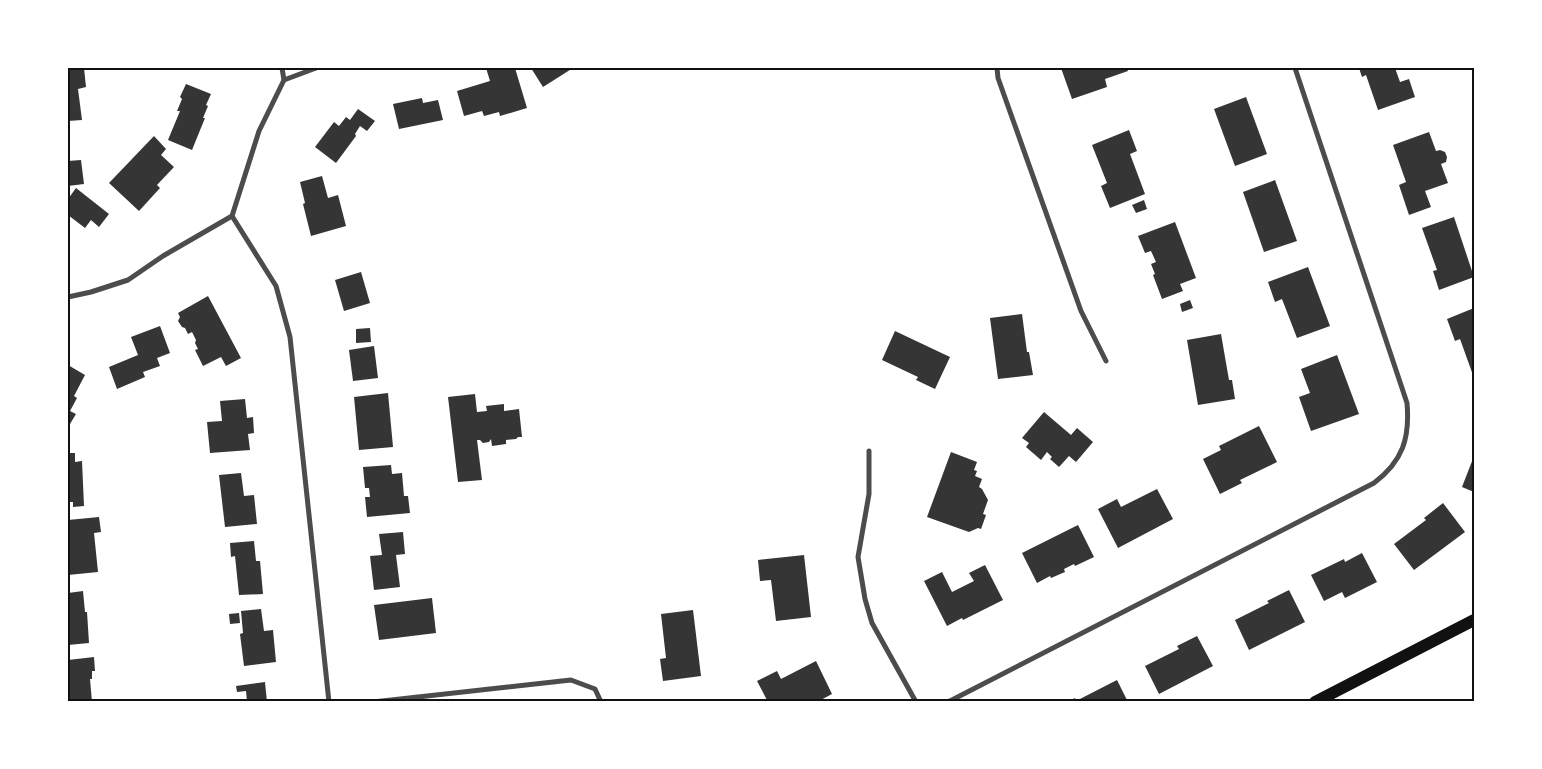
<svg xmlns="http://www.w3.org/2000/svg" width="1542" height="769" viewBox="0 0 1542 769" font-family="'Public Sans',sans-serif">
  <style>
    .building { fill: #353535 }
    .lines { fill: none; stroke-linecap: round; stroke-linejoin: round }
    .minor { stroke: #4c4c4c; stroke-width: 5 }
    .primary { stroke: #111; stroke-width: 12 }
    .neatline { fill: none; stroke: #111; stroke-width: 2 }
  </style>
  <rect width="100%" height="100%" fill="#fff"/>
  <g class="building">
    <path d="M68 68H84L86 87 78 89 82 120 68 121Z"/>
    <rect x="192" y="68" width="28" height="2"/>
    <path d="M486 68H515L527 108 500 116 499 112 484 116 482 111 464 116 457 91 490 81Z"/>
    <path d="M531 68H573L543 87Z"/>
    <path d="M1061 68H1127L1128 71 1105 79 1107 87 1072 99Z"/>
    <path d="M1359 68H1395L1400 82 1409 79 1415 97 1378 110 1366 75 1362 77Z"/>
    <path d="M186 84 211 94 206 105 208 106 203 118H205L192 150 168 140 180 111H177L182 99 180 97Z"/>
    <path d="M1246 97 1267 154 1235 166 1214 109Z"/>
    <path d="M422 98 423 103 438 100 443 120 399 129 393 104Z"/>
    <path d="M358 109 375 121 367 131 360 126 355 134 356 136 336 163 315 147 334 122 339 126 346 117 350 120Z"/>
    <path d="M1129 130 1137 151 1130 154 1145 194 1110 208 1101 186 1107 183 1092 145Z"/>
    <path d="M1429 132 1436 151 1440 150 1445 152 1447 157 1446 162 1441 164 1448 183 1425 191 1431 207 1409 215 1399 185 1406 182 1393 145Z"/>
    <path d="M154 136 166 149 161 155 174 167 157 185 160 188 139 211 109 183Z"/>
    <path d="M81 160 84 184 68 186V161Z"/>
    <path d="M322 176 328 198 338 195 346 226 311 236 303 204 305 203 300 182Z"/>
    <path d="M1275 180 1297 241 1264 252 1243 192Z"/>
    <path d="M76 188 109 214 99 227 91 220 85 228 68 215V199Z"/>
    <path d="M1144 200 1147 209 1136 213 1132 205Z"/>
    <path d="M1454 217 1474 277 1439 290 1433 271 1437 270 1422 228Z"/>
    <path d="M1175 222 1196 278 1180 284 1183 291 1162 299 1153 275 1155 274 1151 264 1156 262 1151 251 1145 253 1138 236Z"/>
    <path d="M1308 267 1330 326 1297 338 1282 299 1275 302 1268 282Z"/>
    <path d="M361 272 370 303 344 311 335 280Z"/>
    <path d="M208 296 241 358 226 366 221 357 203 366 195 350 198 349 195 343 196 340 192 332 188 334 185 328 182 327 178 321 180 317 178 313Z"/>
    <path d="M1190 300 1193 308 1182 312 1180 304Z"/>
    <path d="M1474 308V378L1460 339 1455 341 1447 319Z"/>
    <path d="M1022 314 1027 352H1029L1033 375 998 379 990 318Z"/>
    <path d="M160 326 170 353 157 358 160 366 143 372 145 377 117 389 109 367 138 355 131 337Z"/>
    <path d="M370 328 371 342 356 343V329Z"/>
    <path d="M895 331 950 357 935 389 916 380 918 377 882 360Z"/>
    <path d="M1221 334 1229 380H1232L1235 399 1198 405 1187 340Z"/>
    <path d="M374 346 378 378 353 381 349 350Z"/>
    <path d="M1337 355 1359 414 1311 431 1299 397 1310 393 1301 369Z"/>
    <path d="M68 365 85 375 74 396 77 398 70 411 76 414 70 424 68 423Z"/>
    <path d="M388 393 393 447 359 450 354 397Z"/>
    <path d="M475 394 477 412 487 411 486 406 504 404V411L519 409 522 437H518L516 439 506 440V444L492 446 491 439 489 442 483 443 480 440H477L482 480 458 482 448 397Z"/>
    <path d="M245 399 247 418 253 417 254 433 248 434 250 450 210 453 207 422 222 421 220 401Z"/>
    <path d="M1044 412 1071 435 1077 428 1093 442 1076 462 1069 456 1059 467 1050 459 1052 457 1047 452 1041 460 1026 447 1029 443 1022 438Z"/>
    <path d="M1259 426 1277 462 1240 480 1242 483 1220 494 1203 459 1221 450 1219 446Z"/>
    <path d="M951 452 977 462 974 470 977 471 975 476 982 479 979 487 982 489 988 500 983 514 986 515 981 529 978 528 969 532 927 517Z"/>
    <path d="M68 453H75V462L82 461 84 506 73 507V502H68Z"/>
    <path d="M1474 456V492L1462 487Z"/>
    <path d="M391 465 392 474 402 473 404 496H408L410 513 367 517 365 497H370L369 488H365L363 467Z"/>
    <path d="M241 473 244 496 254 495 257 524 225 527 219 475Z"/>
    <path d="M1157 489 1173 519 1118 548 1098 509 1117 499 1121 507Z"/>
    <path d="M1443 503 1465 532 1414 570 1394 544 1426 520 1424 518Z"/>
    <path d="M99 517 101 532 94 533 98 572 68 575V520Z"/>
    <path d="M1078 525 1094 557 1075 566 1074 564 1064 569 1065 572 1051 578 1050 576 1037 583 1022 553Z"/>
    <path d="M403 532 405 554 396 555 400 587 374 590 370 556 382 555 379 534Z"/>
    <path d="M254 541 256 561H260L263 594 239 595 235 556 231 557 230 543Z"/>
    <path d="M1362 553 1377 582 1345 598 1342 592 1324 601 1311 575 1344 559 1345 562Z"/>
    <path d="M804 555 811 617 776 621 771 580 760 581 758 560Z"/>
    <path d="M985 565 1003 600 963 620 962 618 947 626 924 581 942 572 952 592 974 581 969 573Z"/>
    <path d="M1289 590 1305 622 1249 650 1235 620 1269 603 1267 601Z"/>
    <path d="M83 591 85 612H87L89 643 68 645V593Z"/>
    <path d="M432 598 436 633 379 640 374 605Z"/>
    <path d="M261 609 264 631 273 630 276 662 244 666 240 634 243 633 241 611Z"/>
    <path d="M693 610 701 676 663 681 660 659 666 658 661 614Z"/>
    <path d="M239 613 240 623 230 624 229 614Z"/>
    <path d="M1197 636 1213 666 1159 694 1145 666 1179 649 1177 646Z"/>
    <path d="M94 657 95 671H92V679H90L92 702H68V660Z"/>
    <path d="M816 661 832 694 817 702H768L757 681 777 671 781 679Z"/>
    <path d="M1117 680 1128 702H1067L1075 698 1076 701Z"/>
    <path d="M265 682 267 702H247L246 691 237 692 236 686Z"/>
  </g>
  <g class="lines">
    <g class="minor">
      <path d="M997 68 998 78 1081 311 1106 361"/>
      <path d="M284 80 316 68"/>
      <path d="M232 216 276 286 290 337 329 702"/>
      <path d="M68 297 91 292 128 280 163 256 232 216 259 131 284 80 282 68"/>
      <path d="M869 451V494L858 557 865 599 872 623 916 702"/>
      <path d="M373 702 571 680 595 689 601 702"/>
      <path d="M948 702 1374 483C1403 461 1410 438 1407 403L1295 68"/>
    </g>
    <path class="primary" d="M1315 702 1474 620"/>
  </g>
  <rect width="1542" height="769" fill="none" stroke="#ffffff" stroke-width="138"/>
  <rect x="69" y="69" width="1404" height="631" class="neatline"/>
</svg>
